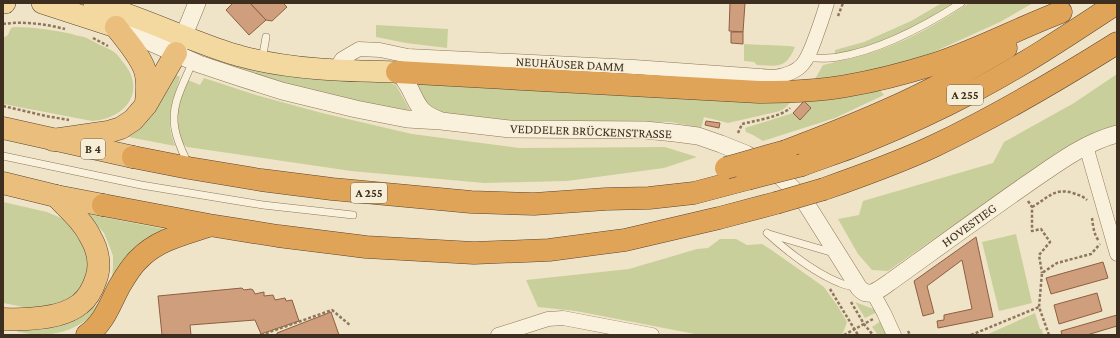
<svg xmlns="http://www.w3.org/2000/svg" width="1120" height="338" viewBox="0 0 1120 338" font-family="'Crimson Pro',serif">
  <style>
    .green { fill: #c9cf9b }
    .building { fill: #cf9f7d; stroke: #8d5f41 }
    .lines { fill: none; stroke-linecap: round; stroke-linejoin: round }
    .service-casing { stroke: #8d765c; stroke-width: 8 }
    .minor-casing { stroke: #8d765c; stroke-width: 15 }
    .tertiary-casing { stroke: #8d765c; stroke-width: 18 }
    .primary-casing { stroke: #5b4430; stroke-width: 22 }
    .trunk-casing { stroke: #5b4430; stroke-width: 23 }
    .motorway-casing { stroke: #5b4430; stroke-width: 23 }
    .path { stroke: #8d765c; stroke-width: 2.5; stroke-dasharray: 3 2; stroke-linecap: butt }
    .service { stroke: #faf1dc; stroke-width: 7 }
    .minor { stroke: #faf1dc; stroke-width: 14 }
    .tertiary { stroke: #faf1dc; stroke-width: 17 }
    .primary { stroke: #f3d9a0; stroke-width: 21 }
    .trunk { stroke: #eabe7c; stroke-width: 22 }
    .motorway { stroke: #e0a458; stroke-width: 22 }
    .motorway-bridge-casing { stroke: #5b4430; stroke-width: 23; stroke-linecap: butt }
    .motorway-bridge { stroke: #e0a458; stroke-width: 22 }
    .labels { text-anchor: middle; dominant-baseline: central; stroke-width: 3; stroke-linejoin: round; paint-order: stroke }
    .shield { fill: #f7eed8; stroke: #756857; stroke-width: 1 }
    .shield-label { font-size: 12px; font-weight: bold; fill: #3d2e20 }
    .street-label { font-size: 13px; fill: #3d2e20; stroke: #f7eed8 }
  </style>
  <rect width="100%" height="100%" fill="#f0e4c8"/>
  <g class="green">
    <path d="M942 3H953C923 22 890 40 856 49 849 51 842 54 835 55V50L864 42 911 21Z"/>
    <path d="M969 3H1033L1000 22 925 56 877 71 826 80 815 79 823 65C844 60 865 56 885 48 915 37 943 20 969 3Z"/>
    <path d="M376 25 448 29 447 48 406 43 376 37Z"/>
    <path d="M14 27C34 27 53 30 72 34 77 36 82 36 87 38 91 40 96 43 100 45 105 47 110 49 114 52 117 54 120 58 122 61 148 90 126 119 92 121L3 104V38L8 35 11 28Z"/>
    <path d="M744 44 789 46 795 47C786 69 778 66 757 65L754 62 744 61Z"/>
    <path d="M212 56 380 79 396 85 411 112 342 101 210 63Z"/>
    <path d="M172 73 180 77C175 95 167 115 171 133 172 138 174 142 175 146L118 135Z"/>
    <path d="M1117 74V128L1085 140 985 203 888 271 872 270 858 254 838 219 859 215 863 201 993 163 1004 142 1074 103Z"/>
    <path d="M204 78 256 95 322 113 412 134 519 148 665 147 697 157 664 168 567 181 484 183 351 171 187 147 182 143 178 130 177 108 188 80 200 85Z"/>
    <path d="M415 82 793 100 785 108 780 111 728 123 704 117 701 128 671 122 505 121 438 113 425 104Z"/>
    <path d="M877 87 884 95 835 118 763 141 753 135 746 132 745 128 748 127 793 113 800 120 811 108 804 101Z"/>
    <path d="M3 202 47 212 61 218 75 227 90 256 84 287 59 306 28 308 3 303Z"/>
    <path d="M88 214 169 230 96 313C70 334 50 338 18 332L16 329 83 313 93 308 101 301 112 277 113 267V256L109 245 104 233 96 224 87 217Z"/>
    <path d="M1016 234 1032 303 999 311 982 242Z"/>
    <path d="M720 239H736L747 245 762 244 770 249 824 287 837 305 847 322 843 333 840 335H700L576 311 538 307 526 280 629 269 697 249 708 248Z"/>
    <path d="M855 302 876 310 877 312 865 318Z"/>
    <path d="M1035 313 1040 329H1042L1043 335H986Z"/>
    <path d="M882 320 888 335H878L872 327Z"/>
  </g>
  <g class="building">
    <path d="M233 3H250L266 20 249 35 226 10Z"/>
    <path d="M250 3H283L287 7 272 21 266 20Z"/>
    <path d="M730 3H745L743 32 729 31Z"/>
    <path d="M731 32H743V44L731 43Z"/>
    <path d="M804 101 811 108 800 120 793 113Z"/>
    <path d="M706 121 720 123 719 128 705 125Z"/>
    <path d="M976 237 993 317 938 328 937 321 944 320V315L972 309 962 260 927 286 934 313 923 316 914 281Z"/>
    <path d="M1103 262 1108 278 1051 294 1046 278Z"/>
    <path d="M242 288 244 290 251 289 253 290 255 294 264 292V296L273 295 275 300 285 298 286 301 292 300 299 321 261 334 255 320 190 325 191 335H162L158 296Z"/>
    <path d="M1097 293 1102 311 1059 324 1054 305Z"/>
    <path d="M331 312 339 335H277V333Z"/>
    <path d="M1117 315V326L1087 335H1062L1061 331Z"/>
  </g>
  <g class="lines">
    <defs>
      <g id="service">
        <path d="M808 58C818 58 828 59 838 57 881 50 925 26 961 3"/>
        <path d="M262 60 266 37"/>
        <path d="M3 156 141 185 263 205 353 215"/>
        <path d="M188 164C183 153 177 141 175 129 170 105 184 83 193 61"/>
        <path d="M767 233C787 251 815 273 840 283 844 285 850 286 855 287"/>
        <path d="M769 234 834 253"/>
      </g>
      <g id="minor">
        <path d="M335 70 342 59 359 49 380 50 408 56 634 67 774 77C803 73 807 61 816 36 820 25 824 14 827 3"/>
        <path d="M1086 146 1117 254"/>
        <path d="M873 293 884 313 894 335"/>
        <path d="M498 335 548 319 563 318 652 335"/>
      </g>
      <g id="tertiary">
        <path d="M116 27 199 64 235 76 282 91 356 109 407 119 441 121 510 129 645 130 675 133 698 136 721 144 746 154 765 165 781 177 794 190 805 202 859 288C869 300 881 288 890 282 936 249 981 216 1027 184 1055 165 1083 143 1117 134"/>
        <path d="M179 47 197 3"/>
        <path d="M397 72C410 81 412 99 422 110 427 115 432 117 439 120"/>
      </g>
      <g id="primary">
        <path d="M3 3H5"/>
        <path d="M42 3 116 27"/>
        <path d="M94 3C124 12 153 24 183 36 202 43 220 51 240 56 290 70 346 71 397 72"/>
      </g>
      <g id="trunk">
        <path d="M116 27C126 40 144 60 146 75 148 84 147 94 146 103"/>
        <path d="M3 128 133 157"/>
        <path d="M53 140 108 132 121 128 133 120 146 105 176 53"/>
        <path d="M3 183 56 196 103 205"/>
        <path d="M3 319C25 320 62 319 80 304 88 298 93 288 96 279 101 266 98 250 91 238 83 221 68 209 56 196"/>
      </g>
      <g id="motorway">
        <path d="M397 72 759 92C788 92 818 91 846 86 876 81 906 73 935 64 978 50 1019 28 1061 12"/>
        <path d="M786 151C823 137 859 123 894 107 933 90 970 69 1006 48"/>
        <path d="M133 157 189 168 261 180 332 189 471 202 534 204 606 199 649 198 694 193 747 179"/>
        <path d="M802 165C823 157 846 150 867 141 903 126 938 110 972 92 1022 66 1070 34 1117 3"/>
        <path d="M824 189C861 176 898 163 934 146 997 116 1058 80 1117 43"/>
        <path d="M103 205 209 225 278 236 366 247 474 253 549 250 625 240 719 218 776 203"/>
        <path d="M87 335C104 323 110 304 119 287 125 277 131 266 139 259 157 240 184 234 208 226"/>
      </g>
    </defs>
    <use href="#service" class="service-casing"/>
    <use href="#minor" class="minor-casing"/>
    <use href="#tertiary" class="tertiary-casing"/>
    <use href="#primary" class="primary-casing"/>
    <use href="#trunk" class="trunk-casing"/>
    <use href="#motorway" class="motorway-casing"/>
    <g class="path">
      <path d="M838 16 843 3"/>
      <path d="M3 24C23 21 46 24 65 29"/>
      <path d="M93 38 108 46"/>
      <path d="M3 106 46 116 69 120"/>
      <path d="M738 133 742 124C754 121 783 116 790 108"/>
      <path d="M1028 201 1032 207V231L1041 229 1050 242 1039 255 1042 273"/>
      <path d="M1032 207C1047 199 1054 187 1073 193 1078 195 1083 196 1087 200"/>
      <path d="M1092 218C1093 226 1094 235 1099 241"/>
      <path d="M830 289 858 335"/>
      <path d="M851 302 864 324 873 335"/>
      <path d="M908 331 910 335"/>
      <path d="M261 335 332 310 351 326"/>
      <path d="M844 335 873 319"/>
      <path d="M971 335 1039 307"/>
      <path d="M1049 335 1039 307 1042 273 1057 263 1091 254 1100 244"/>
    </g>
    <use href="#service" class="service"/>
    <use href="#minor" class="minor"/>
    <use href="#tertiary" class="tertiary"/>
    <use href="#primary" class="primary"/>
    <use href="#trunk" class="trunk"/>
    <use href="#motorway" class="motorway"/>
    <defs>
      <g id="motorway-bridge">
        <path d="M726 168 786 151"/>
        <path d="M747 179 802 165"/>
        <path d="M776 203 824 189"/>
      </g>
    </defs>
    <use href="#motorway-bridge" class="motorway-bridge-casing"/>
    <use href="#motorway-bridge" class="motorway-bridge"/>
  </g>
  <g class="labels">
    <g class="shield">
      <rect x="947" y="85" width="36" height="20" rx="3"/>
      <rect x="81" y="139" width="24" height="20" rx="3"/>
      <rect x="351" y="183" width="36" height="20" rx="3"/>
    </g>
    <g class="shield-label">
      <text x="965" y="95">A 255</text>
      <text x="93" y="149">B 4</text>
      <text x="369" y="193">A 255</text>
    </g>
    <g class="street-label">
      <text transform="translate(570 64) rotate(3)">NEUHÄUSER DAMM</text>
      <text transform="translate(591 131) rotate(2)">VEDDELER BRÜCKENSTRASSE</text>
      <text transform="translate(969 225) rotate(-36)">HOVESTIEG</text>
    </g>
  </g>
  <rect width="1120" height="338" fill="none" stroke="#3d2e20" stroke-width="8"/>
</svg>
